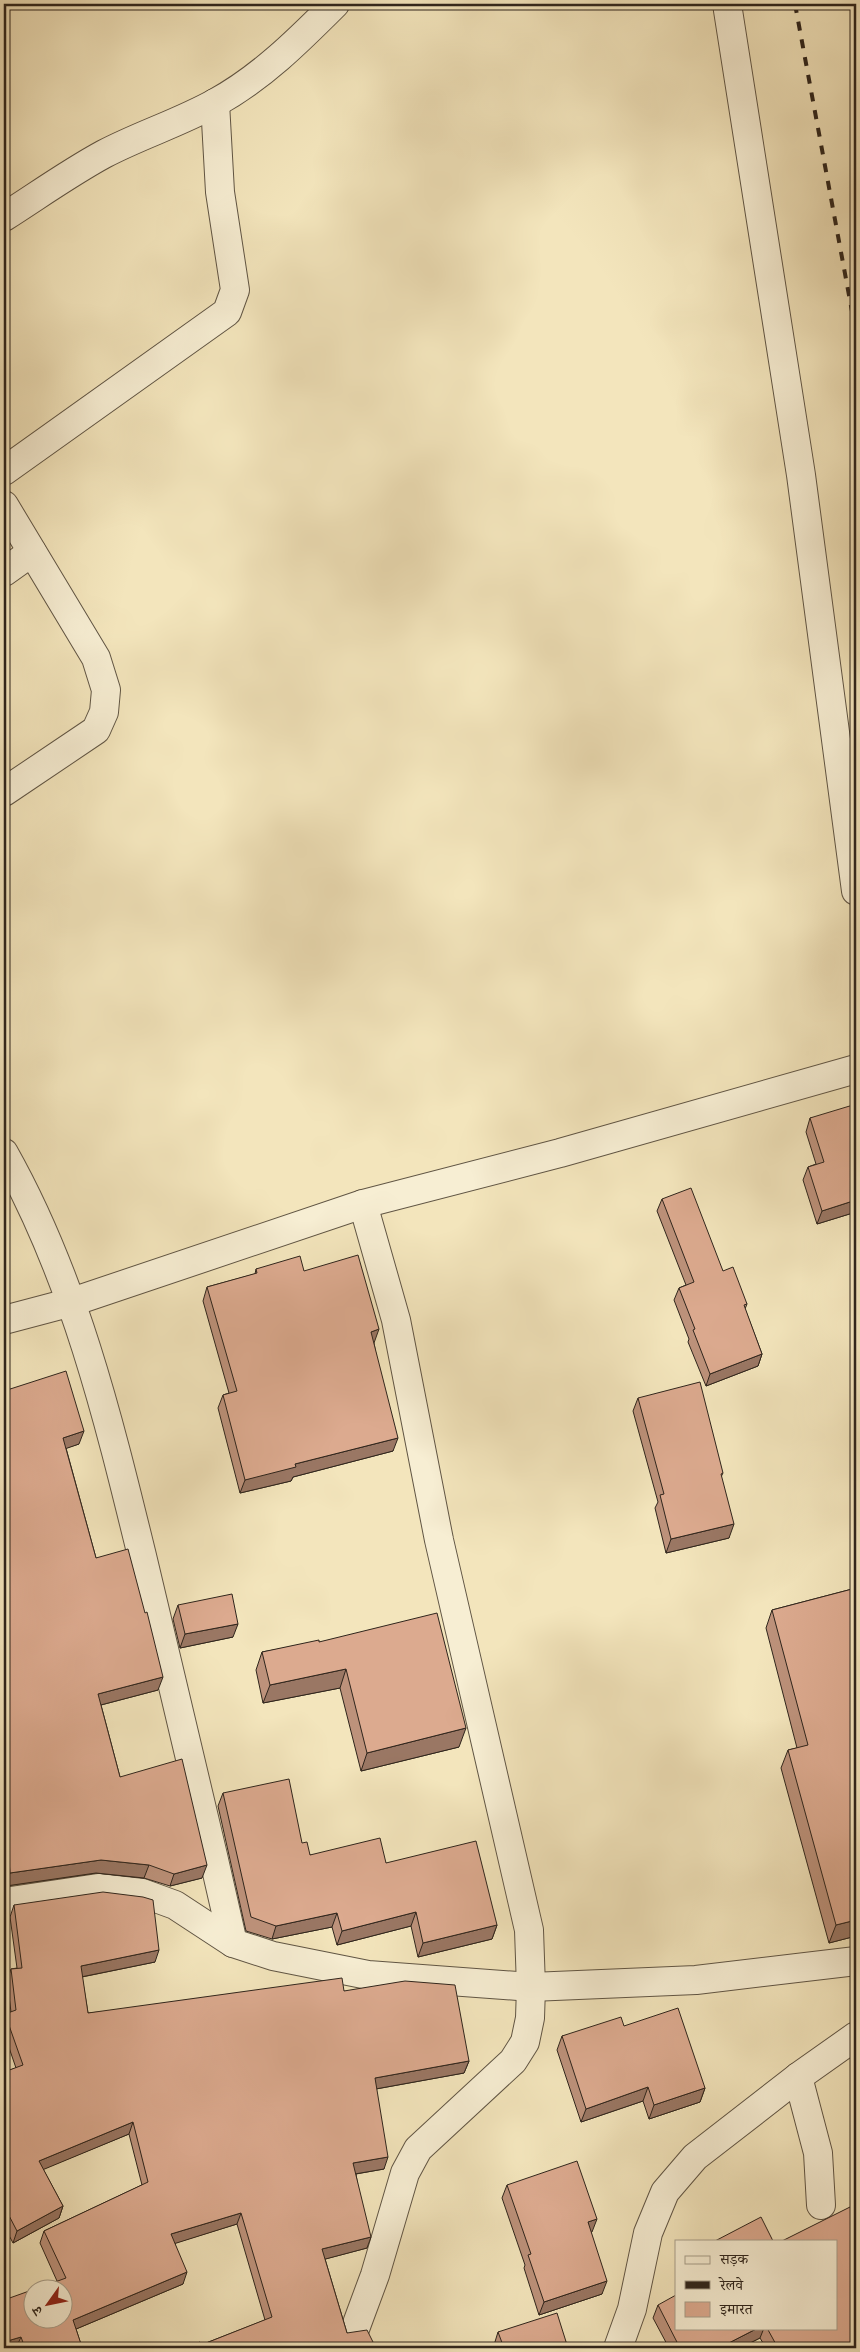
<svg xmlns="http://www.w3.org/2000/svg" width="860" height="2352" viewBox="0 0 860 2352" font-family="'IM FELL English','Noto Serif Devanagari',serif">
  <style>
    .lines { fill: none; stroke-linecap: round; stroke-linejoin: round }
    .minor-casing { stroke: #605544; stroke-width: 30 }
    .minor { stroke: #f7eed3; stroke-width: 28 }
    .rail { stroke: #2f251c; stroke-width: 4; stroke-dasharray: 9 9; stroke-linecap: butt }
    .wall { fill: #bd927b; stroke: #2f251c }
    .shaded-wall { fill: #9a7764; stroke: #2f251c }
    .building { fill: #dcaa8f; stroke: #2f251c }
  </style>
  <rect width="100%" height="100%" fill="#f3e5bc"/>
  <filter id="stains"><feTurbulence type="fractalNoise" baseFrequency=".004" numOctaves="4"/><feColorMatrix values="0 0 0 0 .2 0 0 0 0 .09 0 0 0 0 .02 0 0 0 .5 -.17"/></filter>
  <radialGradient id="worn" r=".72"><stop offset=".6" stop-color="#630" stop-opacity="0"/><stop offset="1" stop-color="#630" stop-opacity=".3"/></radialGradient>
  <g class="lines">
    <defs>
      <g id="minor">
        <path d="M727 4 801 475 856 891"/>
        <path d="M4 217C37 196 69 173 104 154 140 135 179 123 215 103 261 78 299 40 335 4"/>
        <path d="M4 471 227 312 235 290 220 192 215 103"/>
        <path d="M4 505 96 658 106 690 104 712 96 730 4 792"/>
        <path d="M4 572 32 552"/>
        <path d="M4 1153C75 1279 109 1421 143 1560 174 1687 204 1815 233 1943"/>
        <path d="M4 1320 72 1302 363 1204 560 1153 856 1069"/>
        <path d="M4 1902 98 1888 142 1893 175 1905 233 1943 273 1956 368 1975 531 1987 696 1980 856 1961"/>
        <path d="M798 2077 818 2153 821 2205"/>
        <path d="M355 2329 375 2275 405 2173 418 2149 513 2061 525 2042 530 2018 531 1987 529 1930 439 1540 396 1320 363 1204"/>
        <path d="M618 2348 632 2309 648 2233 665 2192 695 2157 798 2077 856 2036"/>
      </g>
    </defs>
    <use href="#minor" class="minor-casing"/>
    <use href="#minor" class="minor"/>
    <path class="rail" d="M795 4 856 333"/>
  </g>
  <g class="wall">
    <path d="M856 1115V1212L817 1224 803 1180 808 1167 816 1164 806 1132 810 1118Z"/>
    <path d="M662 1199 723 1271 747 1304 745 1309 762 1354 758 1366 706 1386 688 1342 689 1339 674 1300 679 1288 686 1285 657 1211Z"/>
    <path d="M256 1269 304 1271 374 1343 393 1451 293 1477 291 1481 240 1493 218 1408 223 1395 229 1393 203 1301 207 1287 255 1274Z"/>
    <path d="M4 1391 79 1444 66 1448 96 1558 158 1690 101 1705 120 1777 202 1878 170 1886 144 1878 96 1873 6 1886 4 1874Z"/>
    <path d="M638 1398 723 1473 721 1477 729 1538 666 1553 655 1508 658 1502 633 1411Z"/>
    <path d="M856 1588V1936L829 1943 781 1768 788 1750 797 1748 766 1628 772 1610Z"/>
    <path d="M178 1605 233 1637 180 1648 173 1619Z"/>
    <path d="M319 1642 459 1747 361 1771 340 1688 263 1703 256 1670 262 1652Z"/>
    <path d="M223 1793 302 1843 310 1855 386 1863 497 1925 492 1939 418 1957 411 1926 337 1945 332 1927 272 1939 246 1931 218 1806Z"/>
    <path d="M14 1905 155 1962 82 1977 88 2013 344 1991 469 2061 464 2073 376 2089 384 2169 356 2174 367 2248 325 2259 347 2333 376 2348 201 2345 265 2320 237 2224 175 2243 183 2284 76 2329 82 2348H4L57 2281 40 2243 44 2231 142 2185 129 2134 43 2169 63 2206 59 2218 13 2243 4 2226V2072L16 2068 4 2033V2018L5 2014 11 2012 7 1981 11 1969 17 1968 10 1917Z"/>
    <path d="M624 2026 705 2088 700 2102 649 2119 643 2101 581 2122 557 2050 562 2036Z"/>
    <path d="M507 2185 592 2232H591L602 2294 539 2315 524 2268 525 2265 502 2198Z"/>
    <path d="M658 2305 676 2328H836L856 2348H766L760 2338 740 2348H669L653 2318Z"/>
    <path d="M498 2332 568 2348H495L494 2345Z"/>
  </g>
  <g class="shaded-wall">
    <path d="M856 1200V1212L817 1224 822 1211Z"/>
    <path d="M379 1329 374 1343 366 1345 371 1332Z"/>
    <path d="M762 1354 758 1366 706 1386 710 1374Z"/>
    <path d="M84 1431 79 1444 59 1451 63 1438Z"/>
    <path d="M398 1438 393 1451 293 1477 291 1481 240 1493 245 1480 295 1464Z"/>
    <path d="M734 1524 729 1538 666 1553 671 1539Z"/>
    <path d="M238 1624 233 1637 180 1648 185 1634Z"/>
    <path d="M346 1669 340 1688 263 1703 270 1685Z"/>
    <path d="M163 1677 158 1690 93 1707 98 1694Z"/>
    <path d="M466 1728 459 1747 361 1771 367 1753Z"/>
    <path d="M101 1860 149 1865 144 1878 96 1873 6 1886 10 1873Z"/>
    <path d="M4 1861H9L4 1874Z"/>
    <path d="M207 1865 202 1878 170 1886 174 1874Z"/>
    <path d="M416 1912 411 1926 337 1945 342 1931Z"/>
    <path d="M337 1913 332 1927 272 1939 276 1926Z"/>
    <path d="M856 1920V1936L829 1943 836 1925Z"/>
    <path d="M497 1925 492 1939 418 1957 423 1943Z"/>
    <path d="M159 1950 155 1962 76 1978 81 1966Z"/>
    <path d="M469 2061 464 2073 370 2090 375 2078Z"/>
    <path d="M648 2087 643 2101 581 2122 586 2109Z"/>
    <path d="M705 2088 700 2102 649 2119 654 2105Z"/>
    <path d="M133 2122 129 2134 35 2173 39 2161Z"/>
    <path d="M388 2157 384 2169 349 2175 353 2163Z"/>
    <path d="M63 2206 59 2218 13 2243 17 2231Z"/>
    <path d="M241 2213 237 2224 167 2246 171 2234Z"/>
    <path d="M597 2219 592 2232 583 2235 588 2222Z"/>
    <path d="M371 2237 367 2248 318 2261 322 2249Z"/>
    <path d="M187 2272 183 2284 69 2332 73 2320Z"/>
    <path d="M607 2281 602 2294 539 2315 544 2302Z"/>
    <path d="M758 2328H764L760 2338 740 2348H719Z"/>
    <path d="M21 2337 16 2348H4V2342Z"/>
  </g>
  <g class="building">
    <path d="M853 1105 856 1115V1200L822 1211 808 1167 824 1162 810 1118Z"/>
    <path d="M691 1188 723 1271 733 1267 747 1304 744 1305 762 1354 710 1374 693 1330 695 1329 679 1288 694 1282 662 1199Z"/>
    <path d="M358 1255 379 1329 371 1332 398 1438 295 1464 296 1467 245 1480 223 1395 237 1391 207 1287 257 1273 256 1269 300 1256 304 1271Z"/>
    <path d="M66 1371 84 1431 63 1438 96 1558 128 1549 145 1613 147 1612 163 1677 98 1694 120 1777 182 1759 207 1865 174 1874 149 1865 101 1860 10 1873 9 1861H4V1391Z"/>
    <path d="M700 1382 723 1473 721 1474 734 1524 671 1539 660 1495 664 1494 638 1398Z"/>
    <path d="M856 1588V1920L836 1925 788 1750 808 1745 772 1610Z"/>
    <path d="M232 1594 238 1624 185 1634 178 1605Z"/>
    <path d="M437 1613 466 1728 367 1753 346 1669 270 1685 262 1652 319 1640V1642Z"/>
    <path d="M289 1779 302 1843 307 1842 310 1855 380 1838 386 1863 476 1841 497 1925 423 1943 416 1912 342 1931 337 1913 276 1926 251 1917 223 1793Z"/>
    <path d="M103 1892 143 1897 153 1900 159 1950 81 1966 88 2013 342 1978 344 1991 405 1981 455 1985 469 2061 375 2078 388 2157 353 2163 371 2237 322 2249 347 2333 367 2330 376 2348H184L200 2342 201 2345 272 2317 241 2213 171 2234 187 2272 73 2320 82 2347 78 2348H25L21 2337 4 2342V2300L32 2290V2320H62V2290H33L66 2278 44 2231 148 2182 133 2122 39 2161 63 2206 17 2231 4 2206V2072L23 2065 5 2014 16 2010 11 1969 22 1968 14 1905Z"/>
    <path d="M678 2008 705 2088 654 2105 648 2087 586 2109 562 2036 621 2017 624 2026Z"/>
    <path d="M577 2161 597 2219 588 2222 607 2281 544 2302 528 2255 531 2254 507 2185Z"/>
    <path d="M856 2204V2348H778L767 2328H836V2241H782Z"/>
    <path d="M761 2217 773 2241H715Z"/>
    <path d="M676 2295V2328H758L719 2348H680L658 2305Z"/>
    <path d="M557 2313 568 2348H504L498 2332Z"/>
  </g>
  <rect width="860" height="2352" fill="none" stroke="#f3e5bc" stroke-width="20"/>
  <rect x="5" y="5" width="850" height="2342" fill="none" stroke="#2f251c" stroke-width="2.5"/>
  <rect x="10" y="10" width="840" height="2332" fill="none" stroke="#2f251c"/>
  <rect x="675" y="2240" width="162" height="90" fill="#f7eed3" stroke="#a79e8a"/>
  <rect x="685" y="2256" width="25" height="8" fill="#f7eed3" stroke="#a79e8a"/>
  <text x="720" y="2264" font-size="15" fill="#2f251c">सड़क</text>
  <rect x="685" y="2281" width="25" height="8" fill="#2f251c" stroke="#a79e8a"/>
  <text x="720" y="2290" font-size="15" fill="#2f251c">रेलवे</text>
  <rect x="685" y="2302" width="25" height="15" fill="#dcaa8f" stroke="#a79e8a"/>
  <text x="720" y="2314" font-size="15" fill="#2f251c">इमारत</text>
  <g transform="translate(48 2304) rotate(237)"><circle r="24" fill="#f7eed3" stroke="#a79e8a"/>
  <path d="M0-4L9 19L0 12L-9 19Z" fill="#8f2418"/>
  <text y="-8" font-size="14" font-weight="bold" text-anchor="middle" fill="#2f251c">उ</text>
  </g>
  <rect width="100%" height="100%" filter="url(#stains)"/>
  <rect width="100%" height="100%" fill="url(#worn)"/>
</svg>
